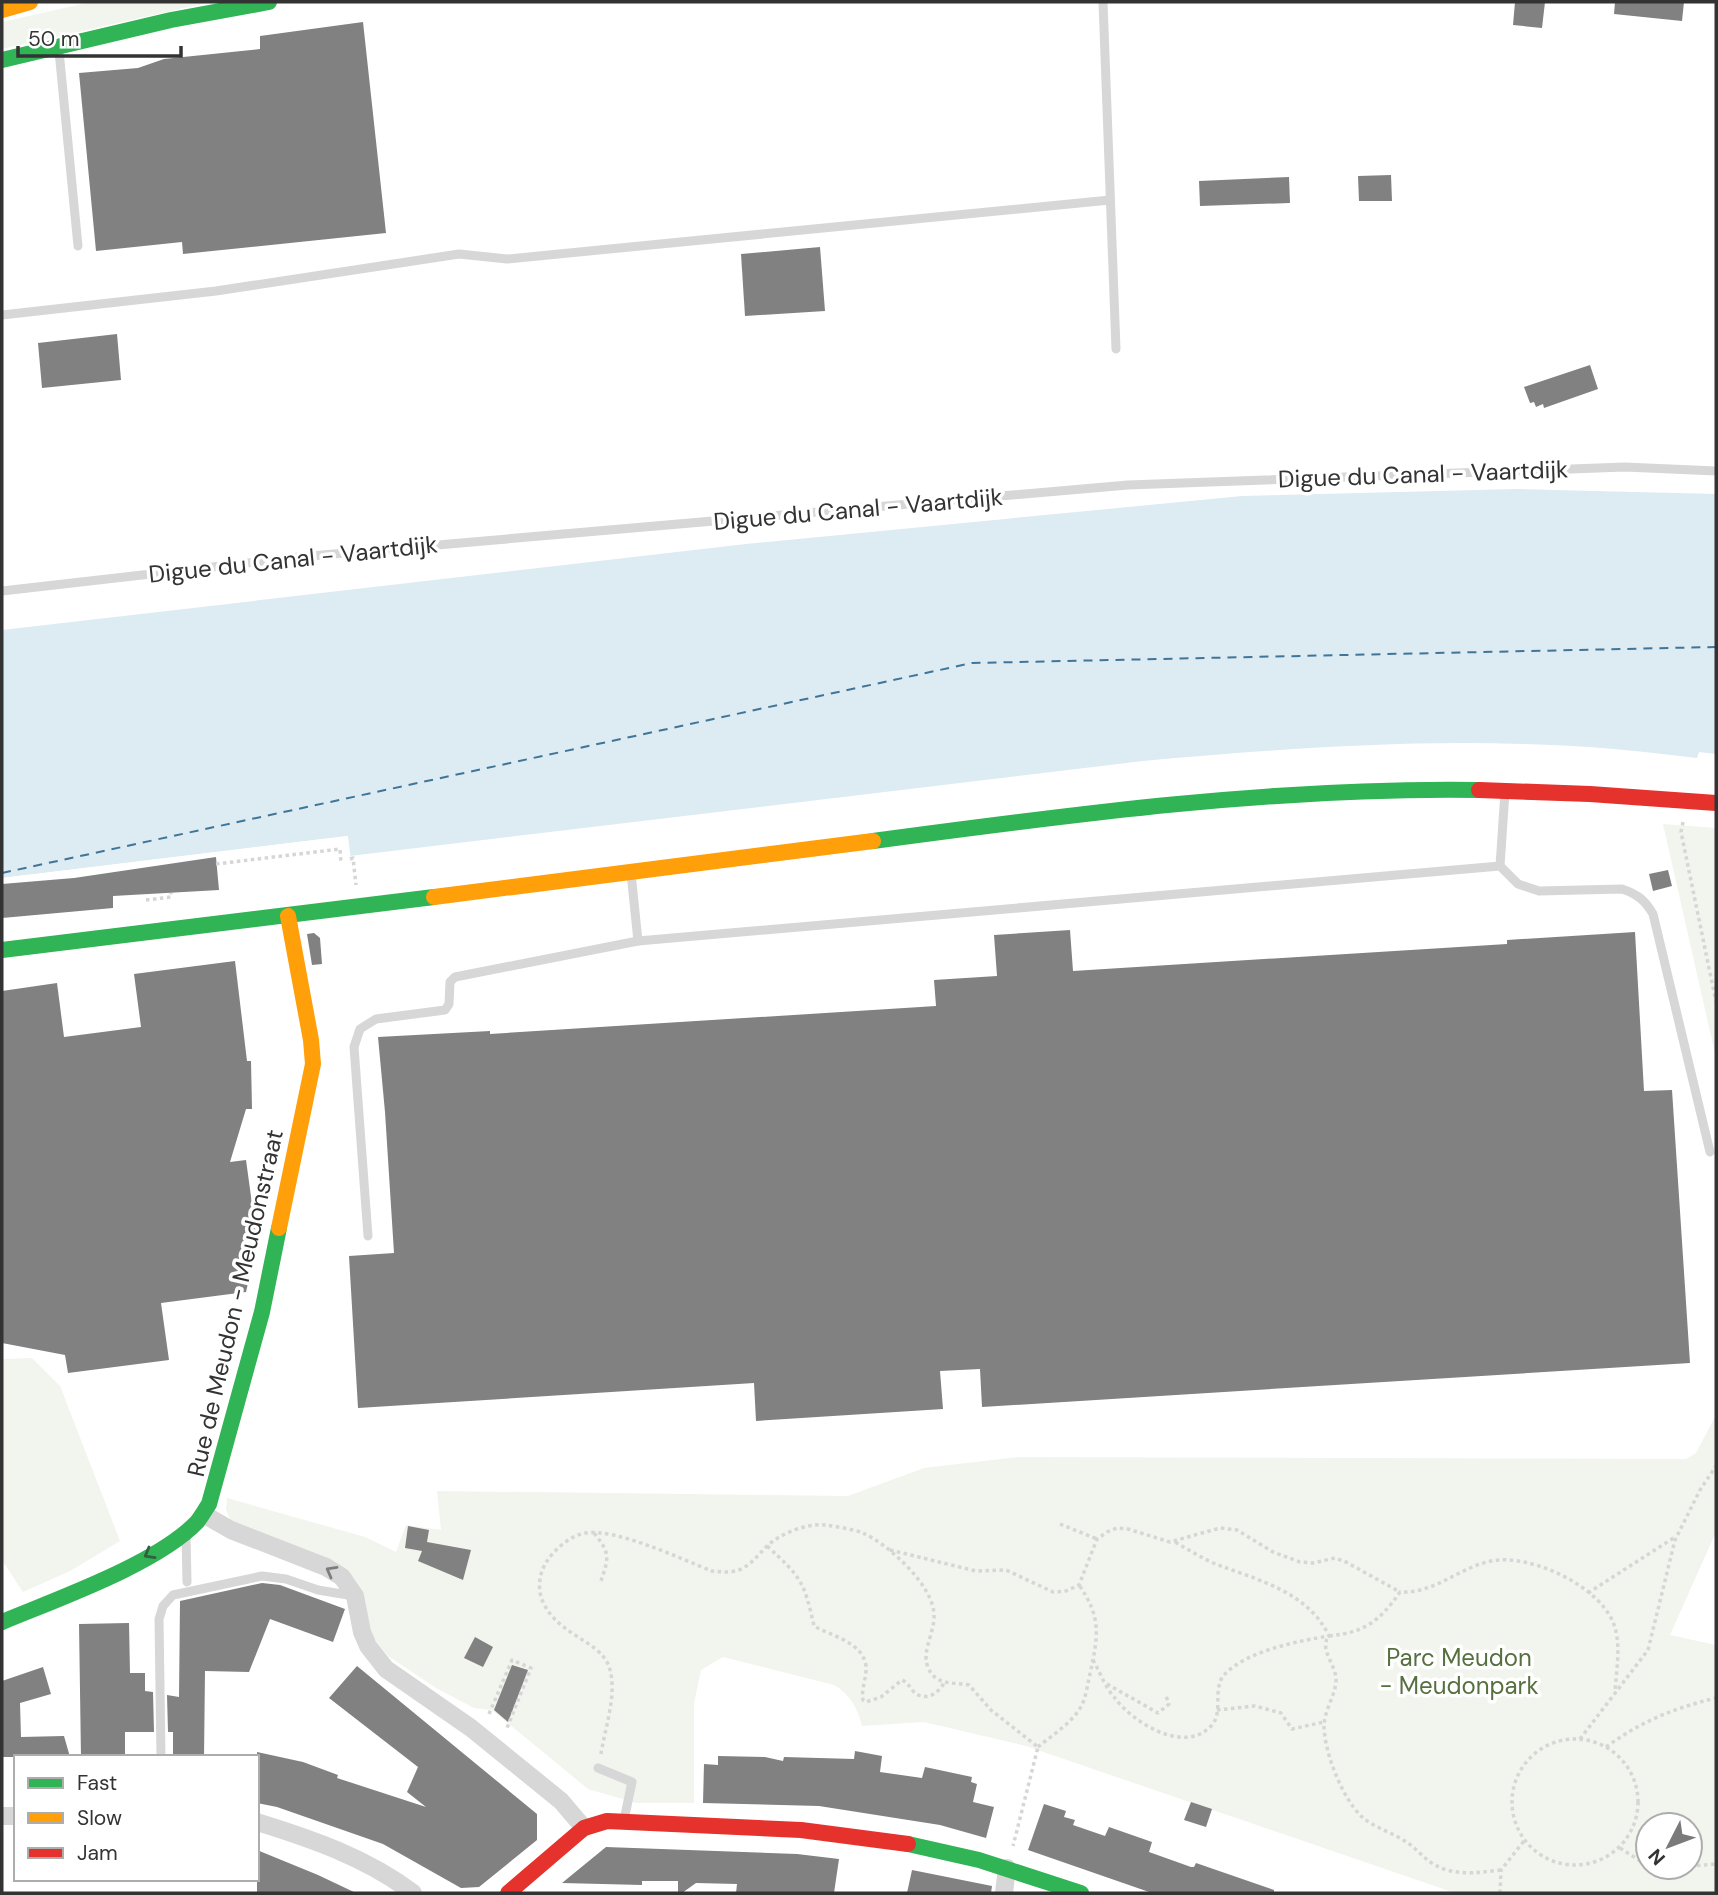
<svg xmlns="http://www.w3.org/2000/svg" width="1718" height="1895" viewBox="0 0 1718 1895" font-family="'DM Sans',sans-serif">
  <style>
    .green { fill: #f1f5ed; fill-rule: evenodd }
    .water { fill: #ddebf3 }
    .pier { fill: #fff }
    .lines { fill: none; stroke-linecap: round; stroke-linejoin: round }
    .ferry { stroke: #3f7597; stroke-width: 2; stroke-dasharray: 9 7; stroke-linecap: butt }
    .building { fill: #818181 }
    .path { stroke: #d6d6d6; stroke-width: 3.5; stroke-dasharray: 3.5 3.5; stroke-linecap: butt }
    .lane { stroke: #d7d7d7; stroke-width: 9 }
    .street { stroke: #d7d7d7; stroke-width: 18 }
    .fast { stroke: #30b455; stroke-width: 16 }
    .slow { stroke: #ff9f0a; stroke-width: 16 }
    .jam { stroke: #e5322d; stroke-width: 16 }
    .oneway { stroke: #32603f }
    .oneway2 { stroke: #7d7d7d }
    .labels { text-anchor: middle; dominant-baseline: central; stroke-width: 7; stroke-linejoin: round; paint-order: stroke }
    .street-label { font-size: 24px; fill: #333; stroke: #fff }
    .park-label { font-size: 24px; fill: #56703f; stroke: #fff }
  </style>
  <rect width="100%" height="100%" fill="#fff"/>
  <g class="green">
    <path d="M91 2H211L2 49V22Z"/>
    <path d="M1663 824 1716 828V1058Z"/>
    <path d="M32 1358 60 1386 120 1541 70 1571 23 1592 2 1560V1359Z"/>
    <path d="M1716 1415V1532L1670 1635 1716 1645V1893H1455L1026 1746 924 1722 862 1726C858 1709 850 1694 834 1685L723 1657 701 1670 694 1703V1803H636L588 1789 492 1710 474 1708 436 1688 388 1656 373 1637 358 1590 231 1522 226 1509 227 1498 365 1537 396 1552 406 1525 441 1530 437 1491 848 1496 924 1468 1018 1457 1686 1459 1696 1453ZM1648 1825H1690V1867H1648Z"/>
  </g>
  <path class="water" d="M1518 489 1716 494V754L1699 752 1697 758C1639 751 1581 745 1522 744 1395 740 1269 750 1143 761L350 856 347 836 2 878V630L746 544 1242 496Z"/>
  <path class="pier" d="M348 836 351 860 347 858 345 840 2 882V878Z"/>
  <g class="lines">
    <path class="ferry" d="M2 873 972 663 1716 647"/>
  </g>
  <g class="building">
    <path d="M1515 2H1545L1542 28 1513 25Z"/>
    <path d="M1615 2H1684L1682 21 1614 14Z"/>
    <path d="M363 22 386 233 183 254 182 242 96 251 79 73 138 68 164 59 260 49V36Z"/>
    <path d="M1391 175 1392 201H1359L1358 176Z"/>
    <path d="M1289 177 1290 203 1200 206 1199 181Z"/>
    <path d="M820 247 825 311 745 316 741 254Z"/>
    <path d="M117 334 121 380 42 388 38 343Z"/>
    <path d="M1590 365 1598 389 1544 408 1543 404 1536 407 1534 402 1530 403 1524 387Z"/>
    <path d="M216 857 219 890 113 896V908L2 918V884L74 878Z"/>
    <path d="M1668 870 1672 886 1653 891 1649 874Z"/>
    <path d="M1070 930 1073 971 1507 944V940L1635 932 1644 1091 1672 1090 1690 1363 982 1407 980 1369 940 1371 943 1409 756 1421 754 1383 358 1408 349 1256 394 1253 385 1112 378 1037 490 1031V1034L936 1006 934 980 997 976 994 935Z"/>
    <path d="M314 933 320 938 322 964 312 965 307 934Z"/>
    <path d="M235 961 247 1061H251L252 1109H246L230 1162 246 1160 256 1233 260 1232 246 1292 161 1303 169 1360 68 1373 65 1355 2 1343V991L57 983 64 1037 141 1027 134 974Z"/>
    <path d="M408 1526 429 1530 427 1542 471 1550 463 1580 418 1561 422 1551 405 1548Z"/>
    <path d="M262 1583 280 1585 345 1609 333 1642 270 1619 249 1672 205 1671 204 1757H173V1732H168L167 1695 179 1697 180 1601Z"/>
    <path d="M129 1623 130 1673H145V1691L153 1692 154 1732H125V1757H81L79 1624Z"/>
    <path d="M475 1637 493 1647 483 1667 464 1658Z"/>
    <path d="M512 1665 528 1670 508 1722 494 1710Z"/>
    <path d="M357 1666 537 1814V1840L479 1887 461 1888 383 1844 277 1807 257 1803V1752L303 1762 338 1775 337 1778 426 1807 407 1792 418 1767 329 1698Z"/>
    <path d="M43 1667 51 1694 20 1703 21 1737 64 1736 70 1757H2V1681Z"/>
    <path d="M855 1751 882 1756 880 1772 922 1778 925 1767 972 1777 971 1782 977 1784 973 1802 994 1807 986 1838 940 1825 819 1806 703 1803 704 1764 718 1765V1756L765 1757 783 1761 784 1757 854 1759Z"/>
    <path d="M1191 1802 1212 1809 1206 1827 1184 1820Z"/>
    <path d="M1044 1804 1066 1811 1064 1817 1075 1820 1073 1825 1105 1836 1109 1827 1152 1842 1149 1852 1191 1867H1194L1196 1863 1274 1890V1893H1152L1028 1850Z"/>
    <path d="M606 1847 797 1854 839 1859 834 1893H736L737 1884 696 1883 682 1893H678V1881H642V1885L562 1883Z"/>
    <path d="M257 1850 318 1875 356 1893H257Z"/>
    <path d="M912 1870 992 1886 991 1893H907Z"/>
  </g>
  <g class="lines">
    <g class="path">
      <path d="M1683 822 1681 832 1716 1002"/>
      <path d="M350 859 353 858 356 885"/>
      <path d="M216 864 340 849 341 864"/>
      <path d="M146 900 171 897V893"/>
      <path d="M1060 1524 1097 1539"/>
      <path d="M594 1533C612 1555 608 1559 600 1584"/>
      <path d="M767 1546C801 1577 804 1581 814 1626 831 1636 863 1642 866 1666 867 1677 861 1688 863 1700L866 1702 881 1697 902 1680C909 1683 909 1687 914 1692 925 1702 938 1694 944 1683"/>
      <path d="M890 1550 976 1571 1006 1570 1053 1592 1066 1591 1079 1585 1097 1539 1107 1532 1117 1528 1128 1529 1170 1542 1220 1528 1237 1530 1273 1552 1300 1562 1313 1563 1335 1558 1346 1562 1400 1592"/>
      <path d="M1588 1593 1675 1537"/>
      <path d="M1093 1660C1100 1672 1105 1687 1114 1697 1132 1722 1184 1755 1211 1726 1224 1713 1212 1689 1224 1675 1246 1651 1298 1641 1329 1636 1309 1593 1259 1580 1218 1565 1203 1559 1189 1550 1175 1542"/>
      <path d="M1107 1684 1158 1713 1169 1704 1166 1696"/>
      <path d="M1217 1710 1255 1706 1281 1713 1292 1729 1324 1722"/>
      <path d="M489 1714 512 1660 531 1668 507 1728"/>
      <circle cx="1575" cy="1802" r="63"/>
      <path d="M1580 1739 1648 1650 1675 1540 1700 1490 1716 1466"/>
      <path d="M1038 1747C1051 1736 1069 1725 1079 1710 1086 1700 1087 1686 1090 1674 1098 1636 1102 1618 1079 1585"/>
      <path d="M1606 1747C1642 1721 1674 1708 1716 1698"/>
      <path d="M601 1754C605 1727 619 1690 608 1664 597 1640 558 1635 543 1602 537 1589 539 1573 547 1561 555 1549 570 1536 585 1533 616 1528 681 1559 712 1571 721 1572 730 1573 739 1570 751 1565 758 1555 767 1546 781 1533 807 1523 826 1525 838 1527 853 1529 863 1533 888 1544 934 1586 934 1615 935 1632 921 1652 928 1667 935 1686 953 1682 969 1685L991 1710 1038 1747 1013 1846"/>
      <path d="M1620 1848 1648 1866"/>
      <path d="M1690 1866 1716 1864"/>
      <path d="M1649 1867H1675"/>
      <path d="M1501 1870C1482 1872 1465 1875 1447 1870 1427 1864 1423 1854 1408 1843 1394 1833 1374 1828 1361 1816 1342 1797 1325 1754 1324 1727 1324 1710 1335 1697 1336 1681 1337 1665 1318 1649 1329 1636 1365 1632 1379 1622 1400 1592 1434 1594 1458 1568 1491 1561 1530 1553 1604 1587 1615 1628 1621 1648 1616 1672 1615 1692"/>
      <path d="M1500 1893 1501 1870 1524 1841"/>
    </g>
    <g class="lane">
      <path d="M1103 2 1116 349"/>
      <path d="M59 51 78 246"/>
      <path d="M2 315 216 291 459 254 507 259 1110 200"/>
      <path d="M2 591 299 557 1128 485 1625 467 1716 471"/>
      <path d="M1500 866 1505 792"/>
      <path d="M631 873 638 941"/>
      <path d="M368 1236 354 1047 360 1029 376 1019 445 1010 449 1004 450 982 455 977 638 941 1500 866 1518 884 1539 891 1622 889C1637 894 1645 900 1653 914L1710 1152"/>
      <path d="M186 1535 187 1582"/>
      <path d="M161 1757 159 1619 163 1606 173 1595 262 1576 286 1579 318 1590 354 1596"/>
      <path d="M598 1768 632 1782 624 1820"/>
    </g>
    <g class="street">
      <path d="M205 1515 231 1530 326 1567 342 1577 355 1596 362 1632 368 1646 386 1669 471 1728 561 1801 584 1828"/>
      <path d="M2 1816H16"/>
      <path d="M257 1822C312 1839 367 1858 413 1893"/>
      <path d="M1004 1893 1007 1868"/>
    </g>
    <g class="fast">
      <path d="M2 60 171 20 269 2"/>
      <path d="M873 841C1074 814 1276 787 1479 790"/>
      <path d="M2 950 434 897"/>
      <path d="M2 1622C57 1599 157 1564 197 1522 201 1517 205 1510 209 1504L262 1312 279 1228"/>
      <path d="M908 1844 979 1860 1081 1893"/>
    </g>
    <g class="slow">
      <path d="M2 10 30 2"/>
      <path d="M434 897 873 841"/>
      <path d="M279 1228 313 1064 311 1040 288 916"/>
    </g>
    <g class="jam">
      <path d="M1479 790 1590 794 1716 803"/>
      <path d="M508 1893 584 1828 607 1821 801 1830 908 1844"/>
    </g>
  </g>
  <defs><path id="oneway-chevron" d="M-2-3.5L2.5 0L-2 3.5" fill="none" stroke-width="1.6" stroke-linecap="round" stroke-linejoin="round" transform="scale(1.75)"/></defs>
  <use class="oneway" href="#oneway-chevron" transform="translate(149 1554) rotate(150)"/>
  <use class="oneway2" href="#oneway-chevron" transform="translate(331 1571) rotate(-151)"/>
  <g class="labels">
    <g class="street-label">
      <text transform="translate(1423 474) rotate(-2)">Digue du Canal - Vaartdijk</text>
      <text transform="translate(858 509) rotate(-5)">Digue du Canal - Vaartdijk</text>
      <text transform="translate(293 559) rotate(-6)">Digue du Canal - Vaartdijk</text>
      <text transform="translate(235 1303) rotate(-77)">Rue de Meudon - Meudonstraat</text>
    </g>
    <g class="park-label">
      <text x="1459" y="1657">Parc Meudon<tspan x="1459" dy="28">- Meudonpark</tspan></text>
    </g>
  </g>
  <rect width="1718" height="1895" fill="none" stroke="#333333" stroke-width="7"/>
  <rect x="14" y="1755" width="245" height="126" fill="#ffffff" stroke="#adadad" stroke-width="2"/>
  <rect x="28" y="1778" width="35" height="10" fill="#30b455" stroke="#adadad" stroke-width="2"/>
  <text x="77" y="1790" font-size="21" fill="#333333">Fast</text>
  <rect x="28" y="1813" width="35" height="10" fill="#ff9f0a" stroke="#adadad" stroke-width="2"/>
  <text x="77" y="1825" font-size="21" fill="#333333">Slow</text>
  <rect x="28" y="1848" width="35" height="10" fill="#e5322d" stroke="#adadad" stroke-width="2"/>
  <text x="77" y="1860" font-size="21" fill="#333333">Jam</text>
  <g transform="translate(1669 1846) rotate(228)"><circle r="33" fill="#ffffff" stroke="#adadad" stroke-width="2"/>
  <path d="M0-5L12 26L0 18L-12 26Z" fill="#7a7a7a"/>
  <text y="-10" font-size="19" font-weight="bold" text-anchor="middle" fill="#333333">N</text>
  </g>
  <path d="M18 46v10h163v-10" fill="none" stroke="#333333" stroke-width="3.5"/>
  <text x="28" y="46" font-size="21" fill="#333333" stroke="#ffffff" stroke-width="5" paint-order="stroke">50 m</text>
</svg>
